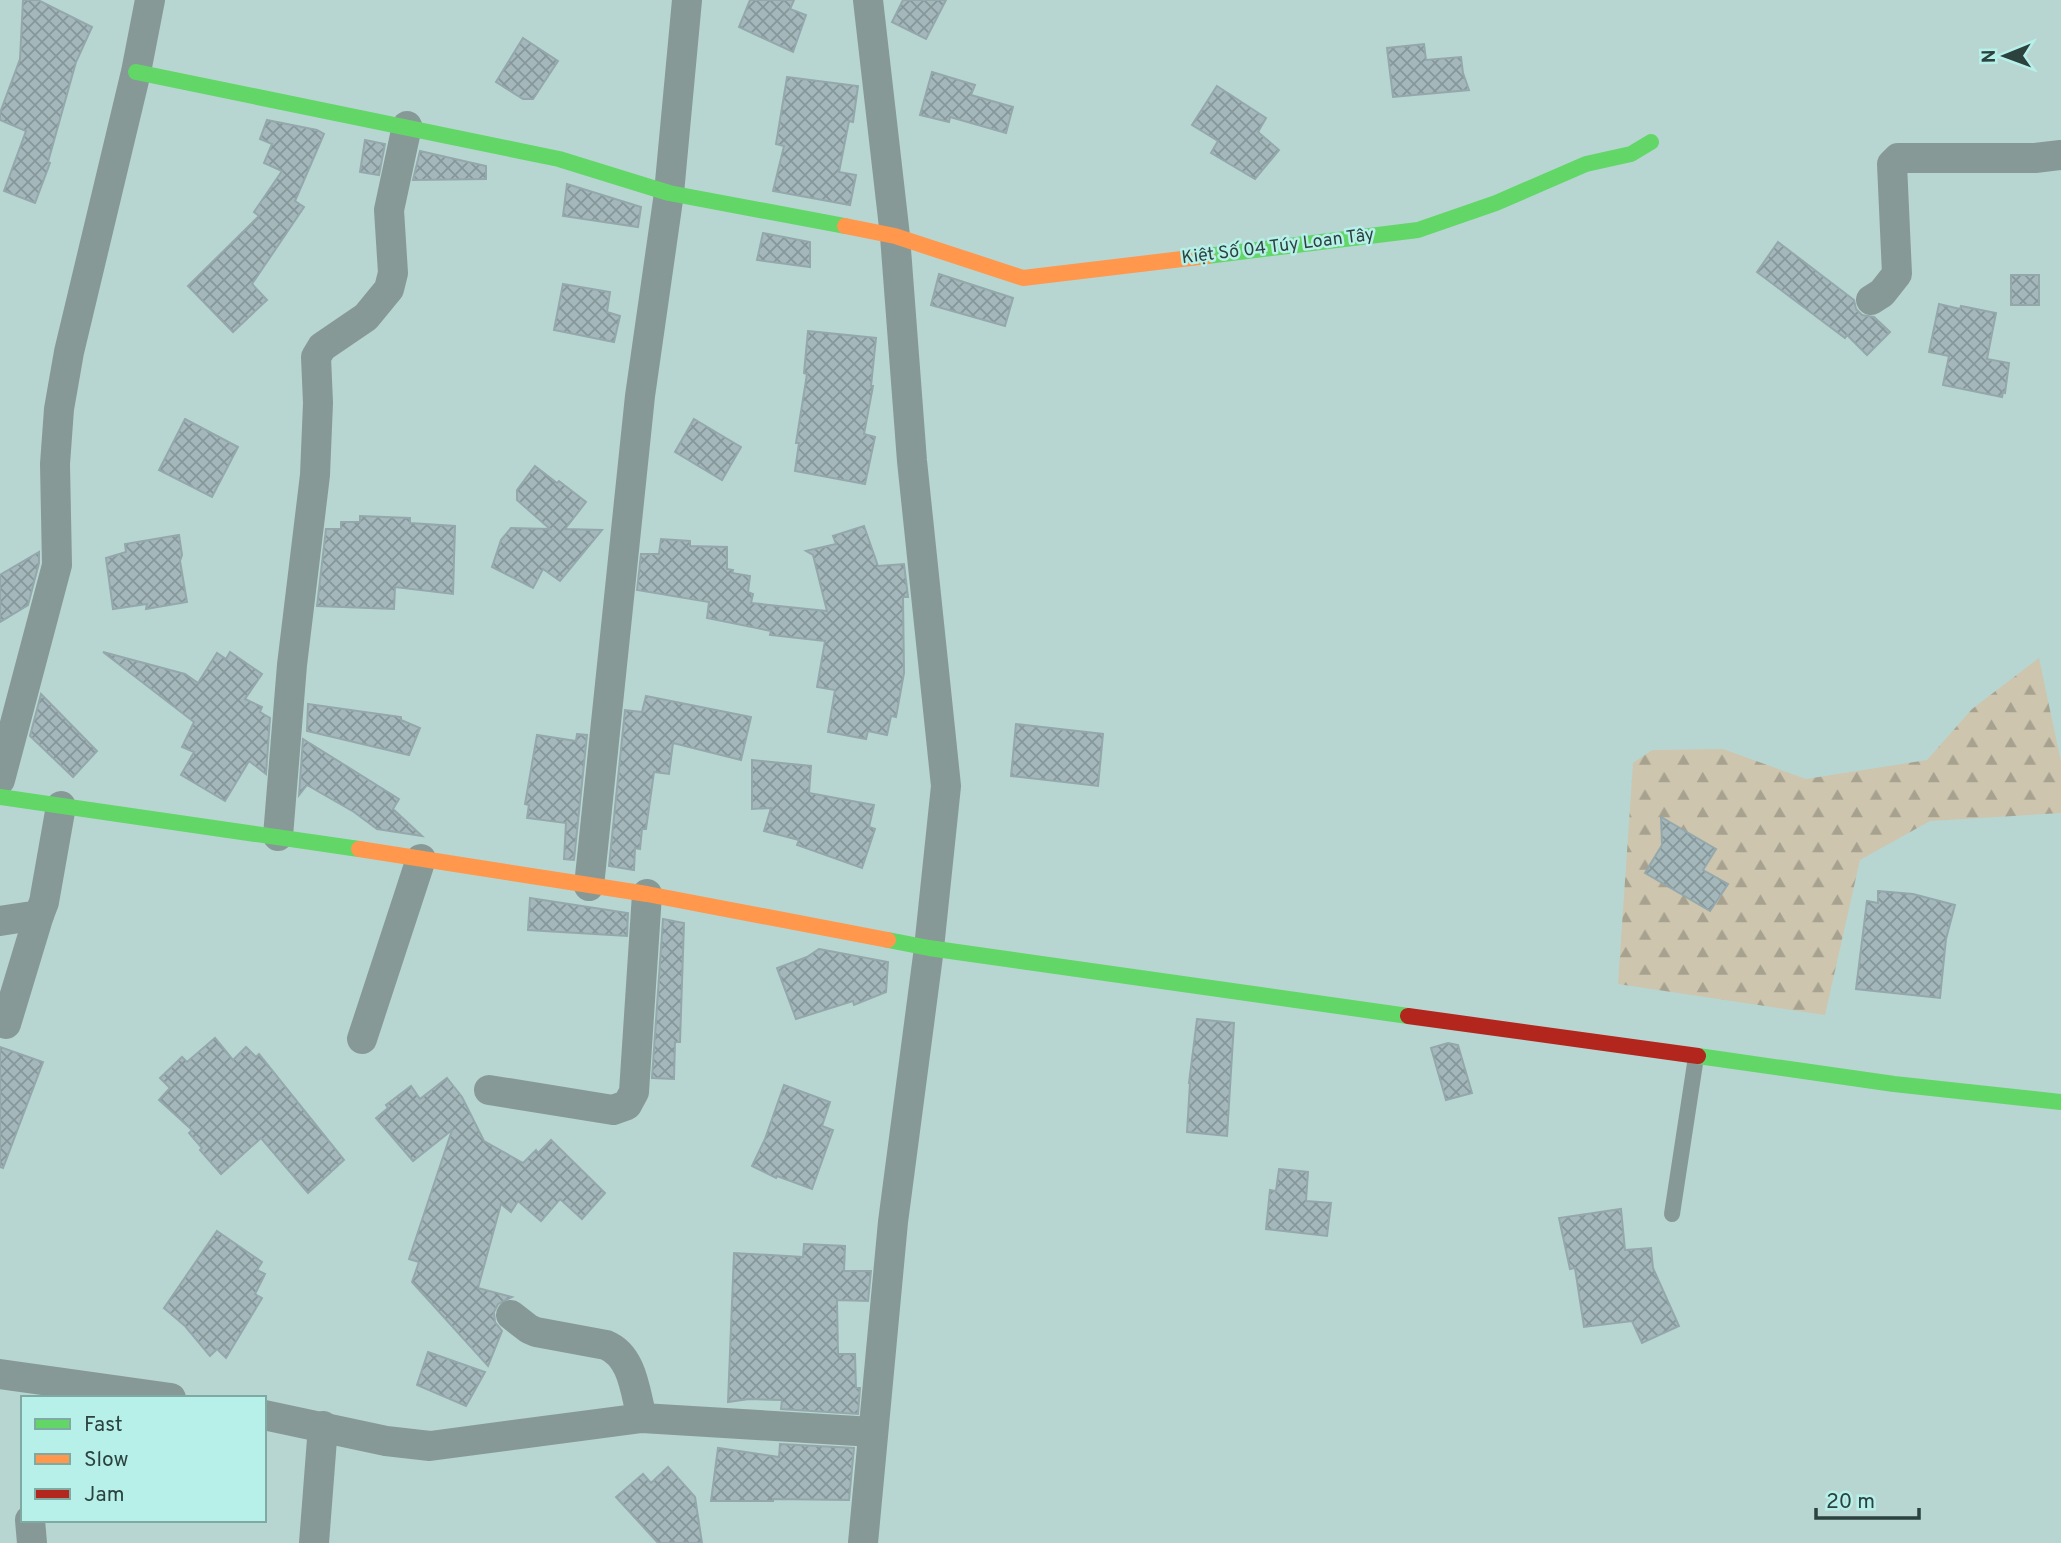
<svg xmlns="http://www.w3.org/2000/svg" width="2061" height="1543" viewBox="0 0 2061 1543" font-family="Overpass,sans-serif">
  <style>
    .forest { fill: url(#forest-firs) }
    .building { fill: url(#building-cross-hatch); stroke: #94a8ac; stroke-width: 2 }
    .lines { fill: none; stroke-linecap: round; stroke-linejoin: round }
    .lane { stroke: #879996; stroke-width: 16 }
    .street { stroke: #879996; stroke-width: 30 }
    .fast { stroke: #63d668; stroke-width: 16 }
    .slow { stroke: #ff974d; stroke-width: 16 }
    .jam { stroke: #b3261e; stroke-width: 16 }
    .labels { text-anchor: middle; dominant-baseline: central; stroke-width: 5; stroke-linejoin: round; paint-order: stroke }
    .street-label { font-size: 18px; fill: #2b423f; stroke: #b7f0e8 }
  </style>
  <defs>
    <pattern id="forest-firs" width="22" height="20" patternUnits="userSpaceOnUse" patternTransform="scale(1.75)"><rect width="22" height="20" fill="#cdc5ae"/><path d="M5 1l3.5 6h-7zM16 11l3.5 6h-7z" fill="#a7a28f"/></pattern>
    <pattern id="building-cross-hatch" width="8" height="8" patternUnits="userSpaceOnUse" patternTransform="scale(1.75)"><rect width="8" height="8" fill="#a4b8bc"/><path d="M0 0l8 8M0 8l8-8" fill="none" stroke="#86979a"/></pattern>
  </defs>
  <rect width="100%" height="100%" fill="#b7d6d2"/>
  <path class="forest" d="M2039 658 2061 762V813L1930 821 1860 860 1825 1015 1618 984 1633 763 1652 750 1723 749 1806 779 1927 760 1972 709Z"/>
  <g class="building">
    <path d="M23 0H38L92 27 76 62 48 162 50 163 35 203 4 191 26 131 0 120V113L20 59Z"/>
    <path d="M750 0H794L790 9 806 15 793 52 739 27Z"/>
    <path d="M903 0H946L926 39 892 22Z"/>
    <path d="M523 38 558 61 533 99H523L496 82Z"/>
    <path d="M1424 44 1426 60 1461 57 1463 73 1469 90 1393 97 1387 48Z"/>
    <path d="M932 72 975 85 971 95 1013 107 1006 133 950 117 949 122 920 115Z"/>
    <path d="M787 77 858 86 853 122 849 121 839 172 856 175 850 205 773 191 784 146 776 144Z"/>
    <path d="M1217 86 1266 118 1258 132 1279 150 1255 179 1211 153 1218 141 1192 125Z"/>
    <path d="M267 120 317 130 324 134 295 201 304 207 252 284 267 300 233 332 188 286 259 216 254 212 282 171 264 163 272 144 260 139Z"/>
    <path d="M365 140 385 144 379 175 360 172Z"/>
    <path d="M420 151 486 166V179L413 180Z"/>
    <path d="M567 184 641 207 638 227 563 216Z"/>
    <path d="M763 233 810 242V267L757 260Z"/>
    <path d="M1778 242 1854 300 1856 309 1862 315 1874 317 1890 332 1867 355 1847 335 1845 338 1757 272Z"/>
    <path d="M939 274 1013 298 1005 326 931 305Z"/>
    <rect x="2011" y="275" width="28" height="30"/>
    <path d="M563 284 610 292 607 312 620 316 614 342 554 330Z"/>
    <path d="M1939 304 1960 309 1961 306 1996 313 1987 359 2009 363 2005 393 2003 392 2002 397 1943 385 1949 356 1929 352Z"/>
    <path d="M808 331 876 338 871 386H873L864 434 875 437 865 484 795 471 799 443H796L807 374 804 373Z"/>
    <path d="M185 419 238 447 212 497 159 470Z"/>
    <path d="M694 419 741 447 722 480 675 452Z"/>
    <path d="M535 466 557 483 559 481 586 502 565 529 602 530 560 581 543 569 533 588 492 567 501 540 511 528 550 529 517 500V490Z"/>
    <path d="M360 516 410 518V523L455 526 453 594 395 587 394 609 317 606 326 529H341V522H360Z"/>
    <path d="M864 526 878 566 904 564 908 597H903L904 673 896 717 891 716 887 735 868 731 866 739 828 732 835 690 817 687 825 641 770 635 771 631 707 618 709 602 637 590 641 554H659L661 539 690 541V546L727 547V569L733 570 732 573 750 576 748 592 753 594 751 603 827 611 813 555 806 551 836 544 833 536Z"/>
    <path d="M179 535 182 555 180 561 187 602 146 609 147 604 113 609 106 558 126 552 125 544Z"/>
    <path d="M39 552V563L28 605 0 622V575Z"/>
    <path d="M103 652 185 674 198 683 217 653 226 659 230 652 262 674 245 699 262 707 260 712 270 718 266 774 249 761 225 801 181 775 194 752 182 747 194 722Z"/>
    <path d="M41 694 97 751 73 777 30 736Z"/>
    <path d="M646 696 751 717 741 760 673 743 669 774 654 772 646 829H642L640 849 635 848 634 870 609 866 625 710 642 712Z"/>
    <path d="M308 704 401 717V720L420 728 409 755 307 731Z"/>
    <path d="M1016 724 1103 734 1098 786 1011 776Z"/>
    <path d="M577 734 587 735 574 860 564 859 566 823 527 818 529 805 525 804 537 735 576 741Z"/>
    <path d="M303 739 399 799 393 809 422 836 377 829 354 812 307 785 299 795Z"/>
    <path d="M752 760 811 766 809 793 874 805 869 827 875 829 862 868 797 845 799 840 764 831 771 808 752 809Z"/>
    <path d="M1661 817 1716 849 1703 870 1728 884 1710 911 1645 873 1662 845Z"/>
    <path d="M1878 891 1913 894 1955 905 1946 939 1940 998 1856 989 1867 901 1878 903Z"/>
    <path d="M530 898 628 913 627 936 528 930Z"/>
    <path d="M663 919 684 923 680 1042H675L674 1079 652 1078Z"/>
    <path d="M819 949 888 962 886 992 854 1005 853 1001 796 1019 777 968 807 957Z"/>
    <path d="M1197 1019 1234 1023 1227 1136 1187 1132 1190 1083H1189Z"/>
    <path d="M215 1038 233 1060 246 1047 256 1057 259 1054 344 1160 308 1193 261 1138 221 1174 200 1150 202 1148 189 1133 192 1130 159 1100 170 1088 160 1078 182 1057 187 1062Z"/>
    <path d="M1448 1043 1458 1045 1472 1093 1446 1100 1431 1048Z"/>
    <path d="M0 1047 43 1062 3 1168 0 1167Z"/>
    <path d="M447 1078 462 1097 484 1141 523 1163 536 1150 538 1153 551 1140 605 1193 582 1219 560 1199 541 1221 518 1201 511 1212 501 1204 478 1288 512 1297 498 1304 494 1312 495 1322 502 1331 488 1366 412 1282 419 1262 409 1259 452 1130 413 1161 376 1118 388 1108 386 1105 411 1086 420 1099Z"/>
    <path d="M784 1085 830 1102 822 1126 833 1130 812 1189 777 1176 776 1178 752 1166 765 1139Z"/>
    <path d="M1279 1169 1308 1172 1306 1201 1331 1203 1327 1236 1266 1229 1270 1190 1276 1191Z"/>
    <path d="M1621 1209 1625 1250 1651 1248 1653 1268 1679 1326 1642 1343 1632 1321 1584 1327 1575 1268 1570 1269 1559 1218Z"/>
    <path d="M217 1231 262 1262 257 1270 265 1274 255 1294 262 1298 226 1358 217 1349 210 1356 185 1326 164 1308Z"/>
    <path d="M804 1244 845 1246 844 1271H871L868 1301 837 1300 838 1354H855L856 1388H860L858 1414 781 1409 782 1400 749 1399 728 1402 734 1253 803 1257Z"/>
    <path d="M428 1352 485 1372 466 1406 417 1385Z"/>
    <path d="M780 1444 854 1448 849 1500 773 1499V1501H711L718 1448 779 1457Z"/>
    <path d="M668 1467 695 1497 702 1543H658L616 1497 643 1474 651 1483Z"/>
  </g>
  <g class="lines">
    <path class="lane" d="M1672 1214 1696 1057"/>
    <g class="street">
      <path d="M1871 300 1882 293 1897 274 1892 164 1898 158H2035L2061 155"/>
      <path d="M0 780 57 565 55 464 59 409 69 352 136 72 150 0"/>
      <path d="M278 836 292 665 315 475 318 403 316 357 322 347 366 317 389 289 393 273 389 210 407 126"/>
      <path d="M589 886 640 396 669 193 687 0"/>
      <path d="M0 921 39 915 44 902 61 806"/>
      <path d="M6 1024 39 915"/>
      <path d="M362 1039 421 859"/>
      <path d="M489 1090 613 1110 627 1105 634 1092 647 894"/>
      <path d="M511 1315 529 1329 536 1332 606 1345C633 1356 635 1392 642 1418"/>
      <path d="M0 1374 171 1398"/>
      <path d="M264 1415 386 1441 430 1446 642 1418 873 1432"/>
      <path d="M30 1520 32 1543"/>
      <path d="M314 1543 323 1426"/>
      <path d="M863 1543 893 1222 929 948 946 786 912 461 895 236 868 0"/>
    </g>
    <g class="fast">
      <path d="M136 72 559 159 669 193 845 226"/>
      <path d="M1207 256 1418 230 1496 203 1586 164 1631 154 1651 142"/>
      <path d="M0 797 359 849"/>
      <path d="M888 940 929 948 1408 1016"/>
      <path d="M1698 1056 1894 1084 2061 1102"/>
    </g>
    <g class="slow">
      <path d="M845 226 895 236 1023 278 1207 256"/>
      <path d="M359 849 647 894 888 940"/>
    </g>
    <path class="jam" d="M1408 1016 1698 1056"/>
  </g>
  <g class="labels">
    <g class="street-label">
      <text transform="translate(1278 247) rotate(-7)">Kiệt Số 04 Túy Loan Tây</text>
    </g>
  </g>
  <rect x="21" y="1396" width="245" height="126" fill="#b7f0e8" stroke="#7faaa4" stroke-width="2"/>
  <rect x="35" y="1419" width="35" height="10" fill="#63d668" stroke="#7faaa4" stroke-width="2"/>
  <text x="84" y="1431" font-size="21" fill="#2b423f">Fast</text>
  <rect x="35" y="1454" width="35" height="10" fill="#ff974d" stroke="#7faaa4" stroke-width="2"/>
  <text x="84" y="1466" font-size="21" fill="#2b423f">Slow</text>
  <rect x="35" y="1489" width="35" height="10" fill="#b3261e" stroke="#7faaa4" stroke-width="2"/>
  <text x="84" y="1501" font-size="21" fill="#2b423f">Jam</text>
  <g transform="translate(2005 56) rotate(269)" stroke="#b7f0e8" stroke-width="5" paint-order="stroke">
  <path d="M0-5L12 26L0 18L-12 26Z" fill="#2b423f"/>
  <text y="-10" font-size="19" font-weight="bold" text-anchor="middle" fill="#2b423f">N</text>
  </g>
  <path d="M1816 1508v10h103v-10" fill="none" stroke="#2b423f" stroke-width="3.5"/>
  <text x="1826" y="1508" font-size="21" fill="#2b423f" stroke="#b7f0e8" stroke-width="5" paint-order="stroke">20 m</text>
</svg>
